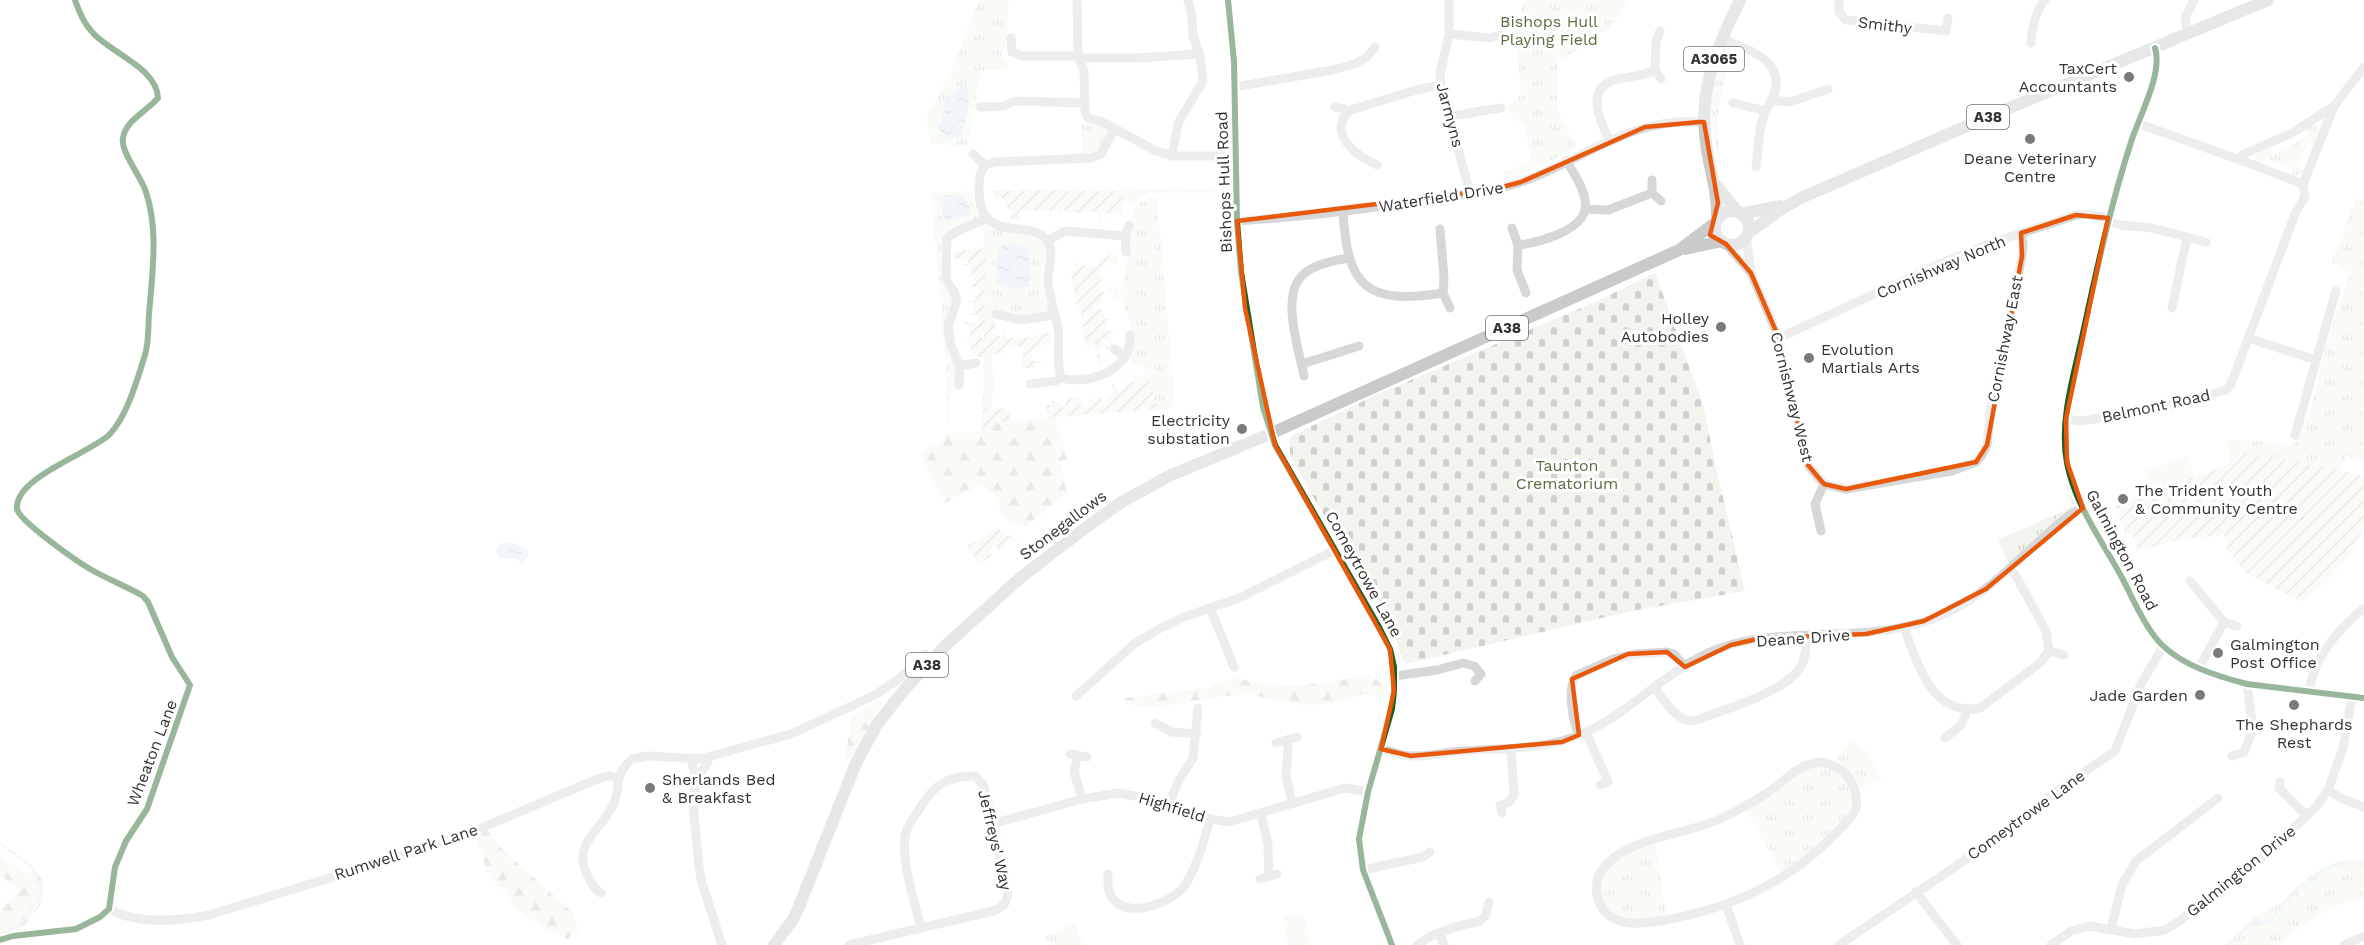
<svg xmlns="http://www.w3.org/2000/svg" width="2364" height="945" viewBox="0 0 2364 945" font-family="'Work Sans',sans-serif">
  <style>
    .grass { fill: url(#grass-tufts); fill-rule: evenodd }
    .forest { fill: url(#forest-firs) }
    .cemetery { fill: url(#cemetery-stones) }
    .garden { fill: url(#garden-furrows) }
    .pitch { fill: #f1f5ed }
    .water { fill: url(#water-ripples) }
    .lines { fill: none; stroke-linecap: round; stroke-linejoin: round }
    .stream { stroke: #ddebf3; stroke-width: 2 }
    .minor { stroke: #d7d7d7; stroke-width: 9 }
    .major { stroke: #cacaca; stroke-width: 12 }
    .cycleway-casing { stroke: #fff; stroke-width: 10 }
    .cycleway { stroke: #1b5e20; stroke-width: 6 }
    .marked { fill: none; stroke: #e8590c; stroke-width: 4.5; stroke-linejoin: round }
    .poi-dot { fill: #7a7a7a; stroke: #fff; stroke-width: 2 }
    .labels { text-anchor: middle; dominant-baseline: central; stroke-width: 6; stroke-linejoin: round; paint-order: stroke }
    .shield { fill: #fff; stroke: #707070; stroke-width: 1.5 }
    .shield-label { font-size: 15px; font-weight: bold; fill: #333 }
    .park-label { font-size: 16px; fill: #56703f; stroke: #fff }
    .street-label { font-size: 16px; fill: #333; stroke: #fff }
    .poi-label { font-size: 16px; fill: #333; stroke: #fff; text-anchor: end }
  </style>
  <defs>
    <pattern id="grass-tufts" width="24" height="20" patternUnits="userSpaceOnUse" patternTransform="scale(1.5)"><rect width="24" height="20" fill="#f1f5ed"/><path d="M3 7l-1-3M5 7V3M7 7l1-3M15 17l-1-3M17 17v-4M19 17l1-3" fill="none" stroke="#cfd2cc"/></pattern>
    <pattern id="forest-firs" width="22" height="20" patternUnits="userSpaceOnUse" patternTransform="scale(1.5)"><rect width="22" height="20" fill="#f1f5ed"/><path d="M5 1l3.5 6h-7zM16 11l3.5 6h-7z" fill="#cfd2cc"/></pattern>
    <pattern id="cemetery-stones" width="16" height="16" patternUnits="userSpaceOnUse" patternTransform="scale(1.5)"><rect width="16" height="16" fill="#f1f5ed"/><path d="M2 7V4a2 2 0 0 1 4 0v3zM10 15v-3a2 2 0 0 1 4 0v3z" fill="#cfd2cc"/></pattern>
    <pattern id="garden-furrows" width="10" height="10" patternUnits="userSpaceOnUse" patternTransform="scale(1.5)"><rect width="10" height="10" fill="#f1f5ed"/><path d="M-1 1l2-2M0 10L10 0M9 11l2-2" fill="none" stroke="#cfd2cc"/></pattern>
    <pattern id="water-ripples" width="26" height="14" patternUnits="userSpaceOnUse" patternTransform="scale(1.5)"><rect width="26" height="14" fill="#ddebf3"/><path d="M2 4q2-2 4 0t4 0M15 11q2-2 4 0t4 0" fill="none" stroke="#becad1"/></pattern>
  </defs>
  <rect width="100%" height="100%" fill="#fff"/>
  <g class="grass">
    <path d="M979 0H1009L1006 45 1001 54 1007 62V69L981 71V77L977 81 976 102 980 104 972 112 971 134 967 145 930 144 927 118 953 67ZM959 86 970 92 963 131 940 129 949 97Z"/>
    <path d="M1522 0H1627L1616 21 1610 25 1609 31C1594 34 1581 33 1579 50L1558 60 1557 95 1560 116 1577 148 1533 169 1507 179 1504 172 1529 163 1531 160 1525 124C1517 123 1509 114 1508 106L1516 101 1521 93 1517 44 1504 36V33L1522 15Z"/>
    <path d="M1728 49 1731 50 1717 119 1720 158 1717 157C1712 127 1707 99 1717 70 1720 62 1721 54 1728 49Z"/>
    <path d="M1081 124 1103 125 1107 130 1101 148 1094 154 1081 155Z"/>
    <path d="M2315 124 2319 127 2320 132 2314 146 2308 144 2298 168 2304 170 2300 175 2292 176 2294 169 2265 158 2262 164 2255 161 2254 157 2257 154 2270 148 2273 154 2309 136 2305 130Z"/>
    <path d="M1166 189 1230 191 1229 193H1152L1143 195 1135 203 1123 202V191Z"/>
    <path d="M972 191 973 202 981 218 944 238 953 298 945 321 957 367 955 386C947 396 949 412 949 424H947L946 365 931 193ZM946 194 967 199 971 209 966 217 950 221 943 220 941 216V197Z"/>
    <path d="M1150 197H1157L1175 407 1158 409 1142 363 1136 365 1131 360C1131 352 1134 341 1132 331 1130 319 1123 309 1123 297L1119 296 1118 298H1113V292H1109L1110 287H1118L1119 291 1123 290C1123 278 1126 268 1128 256 1131 235 1125 207 1150 197Z"/>
    <path d="M2356 198 2364 201V461L2346 456 2341 470 2244 453 2230 455 2226 440 2268 441 2292 447 2302 424 2309 417 2324 352 2349 274 2331 262Z"/>
    <path d="M985 223C1000 238 1039 226 1046 248 1049 256 1044 259 1042 265 1040 274 1043 279 1045 287L1043 290 1050 312 1026 317H998L993 323 984 320 986 249 980 248 984 247V234L979 227ZM1004 244 1022 245 1029 250 1031 277 1023 288 1013 289 1000 246Z"/>
    <path d="M984 354H992V371H994L992 408H983Z"/>
    <path d="M2071 495C2077 506 2071 510 2063 517L2060 515 2010 562 2007 560 1998 540 2070 508 2072 502 2069 496Z"/>
    <path d="M1850 741 1867 752 1882 778 1860 788 1850 770 1835 760Z"/>
    <path d="M1817 765C1824 767 1834 768 1839 772 1884 806 1805 856 1781 873L1746 809 1803 768Z"/>
    <path d="M1655 841 1666 916C1643 919 1610 926 1601 896 1599 890 1600 880 1604 873 1613 856 1638 849 1655 841Z"/>
    <path d="M2344 859H2364V899L2337 905 2322 913 2277 945H2224L2243 929 2250 920 2282 902 2300 884 2319 870Z"/>
    <path d="M1072 925 1076 926 1083 945H1052L1043 937Z"/>
  </g>
  <g class="forest">
    <path d="M1056 417 1067 459 1060 462 1067 493 1025 527C992 523 1004 498 986 488 983 487 980 487 977 485L945 503 921 458 920 453 944 440 946 433H968L981 431 999 422Z"/>
    <path d="M1371 675 1385 687 1384 698 1362 694 1332 704 1302 705 1267 699 1242 691 1240 695C1201 696 1162 713 1123 703L1125 698 1206 688 1234 678 1276 686H1301Z"/>
    <path d="M879 699 883 703 853 754 844 765 852 717Z"/>
    <path d="M488 831 502 849 572 912 580 932 567 939 540 925 515 909 505 892 492 880 486 870 477 837 481 832Z"/>
    <path d="M0 857 25 873C39 867 46 883 43 896 40 908 28 924 18 930 14 933 5 933 0 935V911L20 889 0 876Z"/>
  </g>
  <path class="cemetery" d="M1655 273 1703 405 1716 467 1745 591 1632 611 1405 664 1370 577 1346 544 1330 518 1324 516 1290 455V438L1295 434 1378 394 1595 302Z"/>
  <g class="garden">
    <path d="M1039 190 1123 191 1122 213H1112L1111 223 1110 213 1101 212 1099 223 1098 212 1065 213V210H1062L1060 217V210H1051L1049 219V210H1039L1038 219 1037 210H1020V220H1011V210H1008L1005 200H1002L1001 197 995 199 993 191Z"/>
    <path d="M961 248 963 250 986 248 984 319 996 324 992 333 1002 337 1004 332 1006 333V337L1016 338 1038 336 1039 334 1051 332 1050 344H1041V348L1032 349V361H1044V363H1036L1035 368H1023V347H1004V354H984V357L973 356 967 338 982 333V339H984V332L970 336 969 324H962V322H977V315H970V313H975V303L967 301H975V291H978L979 288 971 287 974 285V276H966L972 274 971 266 962 265V264H968V260L953 259V252H961Z"/>
    <path d="M1108 248 1109 255H1118V262L1115 264H1105V267L1111 269H1100V279L1108 280 1100 281 1099 291 1109 293 1103 294V304L1093 305 1094 309H1103L1105 319 1115 318 1106 321 1107 331 1113 330 1111 345 1102 338 1100 340 1109 348 1107 350 1105 346 1096 350 1104 363 1100 364 1098 363 1095 344 1085 345 1083 327 1093 326 1094 332V325L1080 327 1083 325 1081 310 1078 309 1073 287 1086 284 1089 295 1087 283 1073 286 1071 271 1076 270 1074 263 1098 268 1099 256 1107 258Z"/>
    <path d="M1132 370 1137 379 1146 374V370L1158 409 1046 418V405H1052V401L1061 403V407H1065L1066 398H1080L1081 407H1088V398H1091V401L1098 402V398L1101 397 1104 403 1107 402 1106 398 1115 393 1111 384 1114 383 1119 392 1127 387 1122 378 1128 385 1136 380Z"/>
    <path d="M983 408 1010 409V421L999 422 981 431Z"/>
    <path d="M2244 453 2341 470 2364 477C2364 491 2364 510 2364 523 2355 557 2328 582 2302 602L2247 574 2227 550 2225 535 2177 540 2138 551 2131 533 2126 535 2115 505 2227 465 2231 459 2230 455Z"/>
    <path d="M998 527 1004 534 1019 538 1012 543 1009 541 999 551 995 546 989 550 992 556 979 564 967 546Z"/>
  </g>
  <g class="pitch">
    <path d="M2187 456 2194 477 2153 492 2145 471Z"/>
    <path d="M1303 913 1310 945H1288L1283 917Z"/>
  </g>
  <g class="water">
    <path d="M961 85H967C972 94 966 127 960 137L949 138 941 132 940 125 946 100Z"/>
    <path d="M944 195 964 196 971 209 969 215 950 221 943 220 940 201Z"/>
    <path d="M1004 244 1022 245 1029 250 1031 277 1029 286C1017 291 1006 289 996 283L998 250Z"/>
    <path d="M505 542 517 544 527 550 528 557 522 562 513 558H499L496 550 500 544Z"/>
  </g>
  <g class="lines">
    <g class="stream">
      <path d="M0 843 32 867 41 885 40 895 21 925 0 934"/>
      <path d="M2228 945 2255 920 2265 922 2271 920 2298 887 2306 886 2320 872 2343 863H2364"/>
    </g>
    <g class="minor">
      <path d="M1077 0 1078 56 1084 71 1085 112 1088 118 1103 122 1154 150 1172 156H1235"/>
      <path d="M1228 0 1234 61 1237 221 1241 272 1263 407 1275 445 1379 627 1390 649 1394 667V691L1392 709 1368 792 1359 839 1363 870 1392 945"/>
      <path d="M1449 0V34L1440 74 1441 85 1470 193"/>
      <path d="M1839 0V12L1846 20 1946 31 1948 18"/>
      <path d="M1449 34 1490 38 1500 35"/>
      <path d="M2188 34 2185 18 2194 0"/>
      <path d="M1011 38 1012 52 1023 56H1078"/>
      <path d="M1721 38C1743 48 1784 58 1775 91 1772 102 1765 110 1762 121 1758 136 1758 152 1756 167"/>
      <path d="M2031 43C2032 26 2035 11 2045 0"/>
      <path d="M2155 48C2163 73 2140 115 2132 139 2111 203 2097 268 2083 333 2074 375 2059 421 2067 463 2075 504 2100 538 2120 574 2131 594 2140 618 2155 637 2176 664 2216 676 2247 684L2364 698"/>
      <path d="M1079 58H1134"/>
      <path d="M1138 58 1199 54"/>
      <path d="M1655 70 1656 41 1660 31"/>
      <path d="M1235 87 1332 70 1355 64 1367 57 1375 47"/>
      <path d="M1772 100 1790 102 1828 89"/>
      <path d="M1733 103 1766 111"/>
      <path d="M980 107 1004 106 1015 101 1085 103"/>
      <path d="M1335 107 1344 109 1348 112"/>
      <path d="M1450 116 1501 108"/>
      <path d="M2137 123 2240 160"/>
      <path d="M1609 140C1600 121 1585 89 1614 80 1628 76 1642 77 1655 70L1661 79"/>
      <path d="M973 154 985 165 995 162 1092 158 1101 154 1115 128"/>
      <path d="M1172 156 1178 123 1203 81 1200 56 1193 36 1192 17 1188 0"/>
      <path d="M985 165C979 173 979 180 979 190 980 248 1031 215 1048 242 1055 254 1047 269 1048 283 1050 298 1055 313 1058 328 1060 344 1056 362 1061 378 1089 385 1132 371 1130 335"/>
      <path d="M1377 165C1357 156 1324 132 1351 110L1416 90 1441 85"/>
      <path d="M1652 180V193L1661 201"/>
      <path d="M2303 184 2334 106"/>
      <path d="M1585 209 1608 210 1652 193"/>
      <path d="M2297 210 2305 197 2303 184 2240 160 2242 155 2292 133 2334 106 2364 67"/>
      <path d="M1343 211C1347 288 1367 305 1443 293L1444 278 1440 229"/>
      <path d="M1237 221C1302 217 1367 209 1431 199 1457 195 1483 193 1508 186 1579 166 1623 116 1704 122"/>
      <path d="M2108 221 2121 225 2152 228 2187 237 2172 308"/>
      <path d="M1512 228 1518 245C1537 243 1582 231 1585 209 1588 193 1574 174 1566 160"/>
      <path d="M1746 236 1751 271"/>
      <path d="M2187 237 2206 242"/>
      <path d="M1047 241 1065 231 1125 236"/>
      <path d="M1726 244 1751 273 1779 338 1808 465 1824 484 1846 489 1952 471 1976 462 1982 455 1987 445 1991 406 2022 256 2023 243 2021 233"/>
      <path d="M1518 245 1517 270 1526 293"/>
      <path d="M1126 252 1125 236 1129 225"/>
      <path d="M1443 293 1450 308"/>
      <path d="M996 314 1020 320 1055 315"/>
      <path d="M1779 338 1944 262 1992 243 2076 215 2087 214 2108 218"/>
      <path d="M2248 338 2316 360"/>
      <path d="M1114 349 1125 357"/>
      <path d="M1302 364 1359 346"/>
      <path d="M960 366 976 363"/>
      <path d="M1304 376C1299 349 1279 293 1305 273 1316 264 1335 260 1349 258"/>
      <path d="M1030 384 1056 381 1061 378"/>
      <path d="M959 385 960 366 951 346 948 326 957 301 954 292 946 279 947 239C952 231 977 224 987 218"/>
      <path d="M2066 419 2081 421 2105 417 2171 405 2226 390 2231 384 2295 214"/>
      <path d="M2295 435 2336 291"/>
      <path d="M1821 531 1815 504 1824 484"/>
      <path d="M2190 581 2224 622 2237 626"/>
      <path d="M1210 608 1234 667"/>
      <path d="M1904 628C1918 663 1931 717 1980 708L2040 663 2049 651 2046 631 2016 576 2009 569"/>
      <path d="M2049 651 2064 655"/>
      <path d="M2199 668 2224 622"/>
      <path d="M1395 676 1437 670 1463 663 1474 666 1481 674 1475 681"/>
      <path d="M1655 688C1665 701 1678 725 1697 720 1723 710 1785 692 1800 668 1806 659 1806 647 1807 637"/>
      <path d="M2309 691C2315 655 2337 631 2364 608"/>
      <path d="M1076 696 1134 644 1159 629 1184 617 1239 598 1335 550"/>
      <path d="M1155 723 1172 732 1197 734"/>
      <path d="M1586 732 1608 782 1600 785"/>
      <path d="M1579 735C1573 722 1566 686 1577 675L1613 659 1637 654 1667 652 1674 654 1685 667"/>
      <path d="M1945 738 1961 725 1967 711"/>
      <path d="M1287 740 1288 749 1286 775 1292 803"/>
      <path d="M1276 743 1297 737"/>
      <path d="M1381 749C1391 751 1402 756 1412 756 1429 757 1445 752 1462 751 1504 748 1546 751 1586 732 1637 709 1677 658 1733 644 1804 626 1879 645 1947 613 1982 596 2008 570 2036 544 2049 533 2066 514 2083 508"/>
      <path d="M1070 754 1087 757"/>
      <path d="M1078 756 1074 771 1082 799"/>
      <path d="M2232 756 2244 752 2253 730 2247 684"/>
      <path d="M691 759 696 780 693 804 699 867 702 883 722 945"/>
      <path d="M1822 762C1836 765 1847 771 1853 785 1856 793 1859 803 1855 811 1850 820 1841 828 1834 835 1789 882 1730 908 1666 920 1646 923 1617 929 1603 909 1594 897 1594 879 1604 867 1628 837 1686 835 1720 819 1736 811 1753 803 1768 792 1785 781 1800 762 1822 762Z"/>
      <path d="M696 780 708 762 707 758"/>
      <path d="M2280 782 2279 788 2307 816"/>
      <path d="M2328 790 2341 798 2364 807"/>
      <path d="M1169 804 1179 780 1193 758 1198 708"/>
      <path d="M1261 813 1268 845 1269 876"/>
      <path d="M1502 813 1500 805 1508 803 1514 795 1511 749"/>
      <path d="M992 824 1082 799 1119 793 1151 799 1210 819 1229 822 1345 788 1368 792"/>
      <path d="M1363 870 1423 857 1430 852"/>
      <path d="M1108 874C1108 883 1107 893 1114 900 1129 918 1169 903 1182 889 1195 874 1205 838 1210 819"/>
      <path d="M1260 879 1277 874"/>
      <path d="M1916 892 1957 945"/>
      <path d="M601 893C593 888 591 883 587 875 572 843 601 831 613 805 622 786 612 777 632 759L648 756 700 759 791 734 875 695 900 678 925 654"/>
      <path d="M1726 905 1740 945"/>
      <path d="M109 909C138 925 177 921 209 915L450 841 600 778 608 776 618 778"/>
      <path d="M2111 929 2122 885 2136 861 2218 798"/>
      <path d="M1439 933 1444 945"/>
      <path d="M0 940 13 936 76 929 100 917 109 909 115 867 126 841 147 809 190 685 172 657 148 602 143 596C126 586 107 579 90 569 78 562 19 521 17 509 14 477 93 452 110 434 128 414 137 380 145 355 149 342 148 328 149 314 152 275 159 231 146 192 142 178 120 151 123 138 125 121 147 111 158 98 157 68 111 53 93 33 84 24 79 12 75 0"/>
      <path d="M849 945 993 911C1005 906 1009 901 1007 888L984 786 975 776C949 776 935 784 922 805 917 813 910 821 907 829 898 853 915 903 921 928"/>
      <path d="M1417 945 1431 936 1455 927 1480 921 1486 915 1489 902"/>
      <path d="M1839 945 1968 858 2061 788 2115 751 2141 684 2164 645"/>
      <path d="M2051 945 2071 931 2090 926 2135 934 2165 930 2181 920 2214 893 2254 865 2316 807 2328 790 2343 748 2352 697"/>
      <path d="M2344 945 2364 936"/>
    </g>
    <g class="major">
      <path d="M1716 185 1738 212"/>
      <circle cx="1732" cy="228" r="17"/>
      <path d="M1741 214 1780 206"/>
      <path d="M1717 219C1718 194 1711 174 1707 150 1697 92 1715 51 1740 0"/>
      <path d="M1748 233 1780 210 1803 197 1990 116 2268 0"/>
      <path d="M1685 249 1722 241"/>
      <path d="M774 945 792 921 798 909 857 761 878 723 905 689 945 646 1020 578 1084 529 1120 503 1169 476 1272 433 1679 250 1715 223"/>
    </g>
    <defs>
      <g id="cycleway">
        <path d="M1228 0 1234 61 1237 221 1241 272 1263 407 1275 445 1379 627 1390 649 1394 667V691L1392 709 1368 792 1359 839 1363 870 1392 945"/>
        <path d="M2155 48C2163 73 2140 115 2132 139 2111 203 2097 268 2083 333 2074 375 2059 421 2067 463 2075 504 2100 538 2120 574 2131 594 2140 618 2155 637 2176 664 2216 676 2247 684L2364 698"/>
        <path d="M0 940 13 936 76 929 100 917 109 909 115 867 126 841 147 809 190 685 172 657 148 602 143 596C126 586 107 579 90 569 78 562 19 521 17 509 14 477 93 452 110 434 128 414 137 380 145 355 149 342 148 328 149 314 152 275 159 231 146 192 142 178 120 151 123 138 125 121 147 111 158 98 157 68 111 53 93 33 84 24 79 12 75 0"/>
      </g>
    </defs>
    <use href="#cycleway" class="cycleway-casing"/>
    <use href="#cycleway" class="cycleway"/>
  </g>
  <path d="M0 0H2364V945H0ZM1699 122H1704L1718 203 1710 235 1726 244 1751 273 1779 338 1808 465 1824 484 1846 489 1976 462 1987 445 2022 256 2021 233 2076 215 2108 218 2066 419 2067 462 2083 508 1986 589 1924 621 1866 634 1762 638 1731 645 1685 667 1667 652 1628 654 1572 679 1579 735 1562 742 1411 756 1381 749 1394 691 1390 649 1275 445 1245 308 1237 221 1491 190 1521 182 1645 127Z" fill="#fff" fill-opacity=".55" fill-rule="evenodd"/>
  <path class="marked" d="M1699 122H1704L1718 203 1710 235 1726 244 1751 273 1779 338 1808 465 1824 484 1846 489 1976 462 1987 445 2022 256 2021 233 2076 215 2108 218 2066 419 2067 462 2083 508 1986 589 1924 621 1866 634 1762 638 1731 645 1685 667 1667 652 1628 654 1572 679 1579 735 1562 742 1411 756 1381 749 1394 691 1390 649 1275 445 1245 308 1237 221 1491 190 1521 182 1645 127Z"/>
  <g class="poi-dot">
    <circle cx="2129" cy="77" r="6"/>
    <circle cx="2030" cy="139" r="6"/>
    <circle cx="1721" cy="327" r="6"/>
    <circle cx="1809" cy="358" r="6"/>
    <circle cx="1242" cy="429" r="6"/>
    <circle cx="2123" cy="499" r="6"/>
    <circle cx="2218" cy="653" r="6"/>
    <circle cx="2200" cy="695" r="6"/>
    <circle cx="2294" cy="705" r="6"/>
    <circle cx="650" cy="788" r="6"/>
  </g>
  <g class="labels">
    <g class="shield">
      <rect x="1684" y="47" width="60" height="24" rx="4.5"/>
      <rect x="1967" y="105" width="42" height="24" rx="4.5"/>
      <rect x="1486" y="316" width="42" height="24" rx="4.5"/>
      <rect x="906" y="653" width="42" height="24" rx="4.5"/>
    </g>
    <g class="shield-label">
      <text x="1714" y="59">A3065</text>
      <text x="1988" y="117">A38</text>
      <text x="1507" y="328">A38</text>
      <text x="927" y="665">A38</text>
    </g>
    <g class="park-label">
      <text x="1549" y="21">Bishops Hull<tspan x="1549" dy="18">Playing Field</tspan></text>
      <text x="1567" y="465">Taunton<tspan x="1567" dy="18">Crematorium</tspan></text>
    </g>
    <g class="street-label">
      <text transform="translate(1885 25) rotate(7)">Smithy</text>
      <text transform="translate(1450 115) rotate(75)">Jarmyns</text>
      <text transform="translate(1224 182) rotate(-92)">Bishops Hull Road</text>
      <text transform="translate(1441 197) rotate(-9)">Waterfield Drive</text>
      <text transform="translate(1941 267) rotate(-23)">Cornishway North</text>
      <text transform="translate(2005 339) rotate(-79)">Cornishway East</text>
      <text transform="translate(1792 397) rotate(76)">Cornishway West</text>
      <text transform="translate(2156 406) rotate(-12)">Belmont Road</text>
      <text transform="translate(1063 525) rotate(-37)">Stonegallows</text>
      <text transform="translate(2122 550) rotate(62)">Galmington Road</text>
      <text transform="translate(1364 574) rotate(61)">Comeytrowe Lane</text>
      <text transform="translate(1803 638) rotate(-4)">Deane Drive</text>
      <text transform="translate(152 753) rotate(-69)">Wheaton Lane</text>
      <text transform="translate(1172 807) rotate(17)">Highfield</text>
      <text transform="translate(2026 815) rotate(-36)">Comeytrowe Lane</text>
      <text transform="translate(995 840) rotate(77)">Jeffreys' Way</text>
      <text transform="translate(406 852) rotate(-18)">Rumwell Park Lane</text>
      <text transform="translate(2241 871) rotate(-39)">Galmington Drive</text>
    </g>
    <g class="poi-label">
      <text x="2117" y="68">TaxCert<tspan x="2117" dy="18">Accountants</tspan></text>
      <text x="2030" y="158" text-anchor="middle">Deane Veterinary<tspan x="2030" dy="18">Centre</tspan></text>
      <text x="1709" y="318">Holley<tspan x="1709" dy="18">Autobodies</tspan></text>
      <text x="1821" y="349" text-anchor="start">Evolution<tspan x="1821" dy="18">Martials Arts</tspan></text>
      <text x="1230" y="420">Electricity<tspan x="1230" dy="18">substation</tspan></text>
      <text x="2135" y="490" text-anchor="start">The Trident Youth<tspan x="2135" dy="18">&amp; Community Centre</tspan></text>
      <text x="2230" y="644" text-anchor="start">Galmington<tspan x="2230" dy="18">Post Office</tspan></text>
      <text x="2188" y="695">Jade Garden</text>
      <text x="2294" y="724" text-anchor="middle">The Shephards<tspan x="2294" dy="18">Rest</tspan></text>
      <text x="662" y="779" text-anchor="start">Sherlands Bed<tspan x="662" dy="18">&amp; Breakfast</tspan></text>
    </g>
  </g>
</svg>
